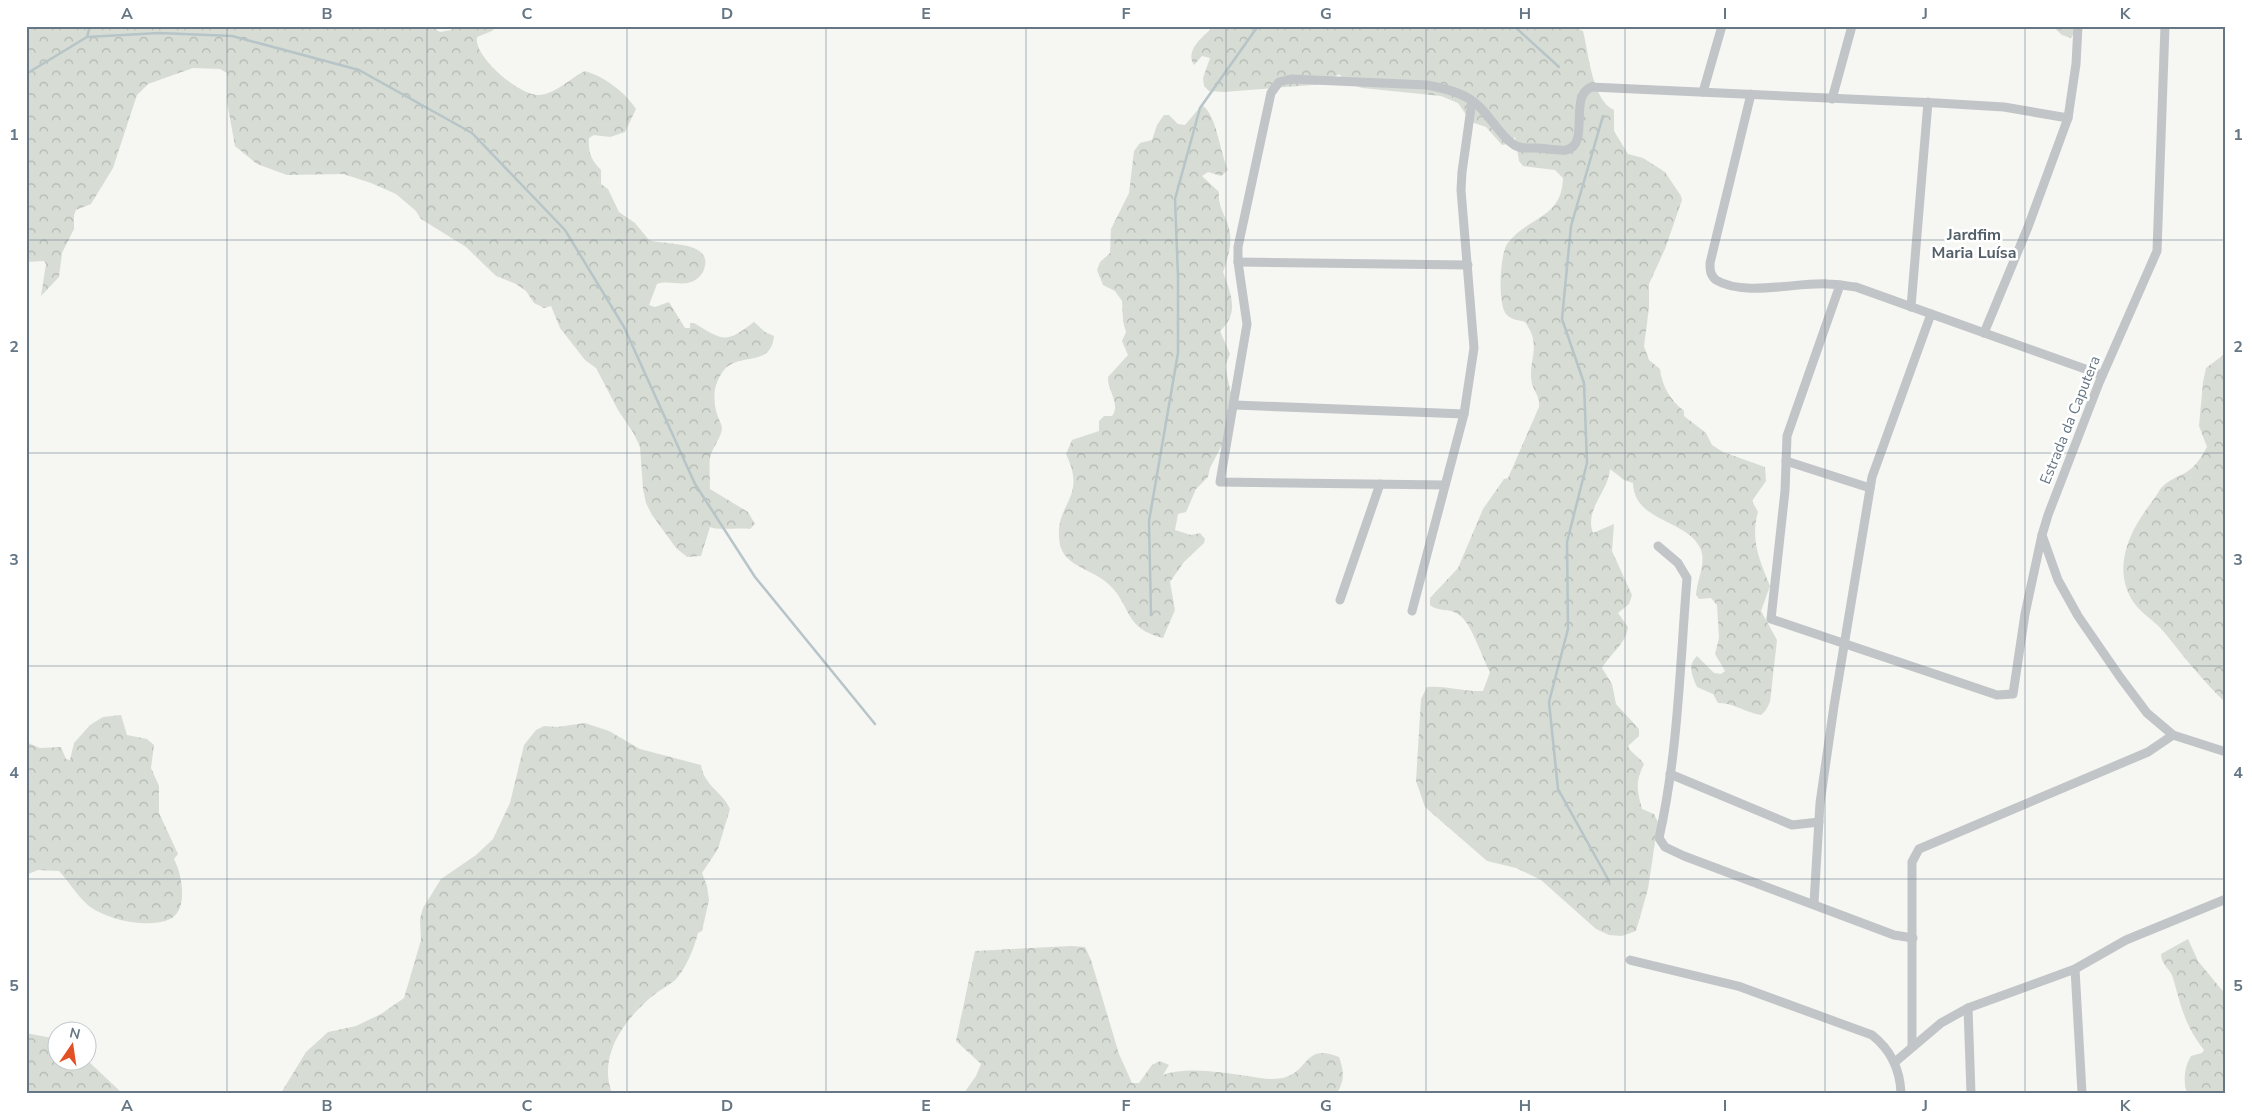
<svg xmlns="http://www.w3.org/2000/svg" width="2252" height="1119" viewBox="0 0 2252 1119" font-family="'Nunito Sans',sans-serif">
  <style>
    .forest { fill: url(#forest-crowns) }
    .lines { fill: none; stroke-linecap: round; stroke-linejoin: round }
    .stream { stroke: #b7c4c8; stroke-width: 2.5 }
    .minor { stroke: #c1c5c8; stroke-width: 9 }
    .grid { fill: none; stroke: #657684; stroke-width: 1; stroke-opacity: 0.55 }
    .labels { text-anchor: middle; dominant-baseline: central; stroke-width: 5; stroke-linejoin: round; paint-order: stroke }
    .street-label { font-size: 15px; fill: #657684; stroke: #fff }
    .neighbourhood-label { font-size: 16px; font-weight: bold; fill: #535f69; stroke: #fff }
    .neatline { fill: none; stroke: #657684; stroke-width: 2 }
    .grid-label { font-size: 16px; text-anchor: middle; font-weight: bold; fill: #657684 }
  </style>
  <defs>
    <pattern id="forest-crowns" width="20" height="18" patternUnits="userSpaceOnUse" patternTransform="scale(1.25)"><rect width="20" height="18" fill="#d7ddd4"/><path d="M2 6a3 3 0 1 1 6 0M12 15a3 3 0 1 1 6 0" fill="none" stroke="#b2b8b2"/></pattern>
  </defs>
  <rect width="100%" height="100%" fill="#f6f6f3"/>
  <g class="forest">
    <path d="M26 26H431L440 32 451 30 456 26H497L492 31 477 37C473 56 519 95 537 95 554 96 571 77 585 71 605 77 625 92 636 109L625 132 610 137 594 135 589 138C588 152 591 160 601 170V184L608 189 619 212 635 223 649 240C664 246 717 239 703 272 701 276 695 281 691 282 679 286 669 280 657 284L649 305 655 307 669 302 685 328H690V323H694C724 341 725 344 754 322L765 332 774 336C771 368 740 352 724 370 714 383 712 398 717 414 718 418 722 424 722 429 721 438 712 448 710 458 709 467 710 479 710 489L748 512 755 524 750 529C739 527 718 531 710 527L701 556 687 557 676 548 652 515 646 503 643 489 640 447 634 434 618 410 596 368 585 360 560 328 551 306 544 308 534 303 526 291 516 284 496 276 466 247 421 219 416 211 396 194 371 183 343 174 287 175 257 164 235 146 227 102V73L220 69 193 68 148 84 137 95 113 168 91 204 76 210 74 215V229L62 253 59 277 41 296 46 264 44 261 26 262Z"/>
    <path d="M1214 26H1570L1583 31C1589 54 1592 100 1614 110V131L1628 154 1643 158 1665 172 1681 196 1682 200 1665 249 1649 284V308L1644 346 1649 360 1660 369C1662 386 1670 400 1684 411V416L1706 433 1712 445 1723 452 1765 467 1766 481 1752 501 1758 512C1750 540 1760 561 1770 586L1761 611 1777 640 1770 702 1766 710 1761 715C1747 713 1731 702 1718 703L1713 694 1697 687C1692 676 1687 665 1697 656L1714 673 1721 674 1725 671 1715 654 1719 638 1717 605 1711 598 1699 599 1696 595C1697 580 1706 564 1701 550 1689 519 1634 523 1633 483L1624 480 1610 469C1609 491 1584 509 1593 533L1614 524 1612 551 1632 595 1629 604 1618 613 1628 627C1626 644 1610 654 1602 668L1612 684 1616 704 1639 729V736L1628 746C1631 754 1639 756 1644 764 1635 783 1637 789 1642 809L1654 814 1658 822 1648 889 1636 931 1622 936 1609 935 1596 929 1541 880 1516 868 1487 861 1425 807 1416 781 1421 699 1427 687C1446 685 1464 692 1483 691L1490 672C1481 656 1472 623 1458 614 1449 608 1438 612 1430 605V598L1458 568 1483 509 1504 479 1508 478 1539 407C1540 397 1535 393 1532 384 1527 360 1543 347 1525 322 1519 320 1512 320 1507 315 1497 306 1500 255 1507 244 1528 216 1562 219 1563 178L1555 170 1523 166 1519 161 1515 137 1508 144 1502 145 1486 127 1471 122 1458 103 1441 96 1362 88 1349 84 1339 74 1325 84 1224 92 1209 91 1204 86 1203 78 1210 58 1202 56 1194 65C1184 50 1205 35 1214 26Z"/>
    <path d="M2052 26H2074L2075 32 2071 38 2062 35Z"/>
    <path d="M1202 105C1217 115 1220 153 1228 170L1221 176 1208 172 1202 176 1219 192C1217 207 1228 218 1230 233 1232 245 1227 261 1223 272 1231 294 1240 313 1220 331L1230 354 1225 366 1232 398 1224 441 1210 468 1208 477 1196 489 1186 512 1178 514 1175 530 1191 535 1200 533 1205 539 1204 543 1184 562 1170 582 1175 610 1163 638C1122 628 1132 603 1106 582 1088 567 1060 566 1059 537 1057 501 1087 498 1066 454L1072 440 1099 431V421L1104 416H1112C1121 404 1107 390 1108 377L1128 355 1122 341 1126 332 1123 321 1122 301 1115 291 1103 285 1097 270 1100 262 1110 253 1111 229 1129 193 1134 151 1140 143 1152 140 1157 125 1164 115H1169L1178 124 1185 125Z"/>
    <path d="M2226 353V703C2203 681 2184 657 2164 632 2154 620 2140 613 2132 600 2111 564 2132 527 2154 499 2157 495 2159 490 2162 487 2169 480 2177 477 2185 473 2196 467 2201 457 2207 447L2199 426 2203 382 2206 368Z"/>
    <path d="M121 715 127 735 147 739 154 745 151 768 159 786V813L178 854 174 859C182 874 189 910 170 919 149 929 107 920 89 906 78 897 69 882 59 871L38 870 26 875V742L40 748 61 747 66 759 70 760 74 743 90 725 103 717Z"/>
    <path d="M585 723 609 731 640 749 701 765C704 786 723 792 730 809L718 849 702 873 707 886 709 900 702 931 698 933C695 946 686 968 677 978 671 985 662 988 655 994 626 1017 597 1055 612 1093H281L306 1052 328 1032 356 1026 381 1014 404 998 421 940 420 919 423 908 441 879 476 855 493 839 510 803 524 745 536 730 544 726 557 727Z"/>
    <path d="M2188 939 2198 961 2226 995V1093H2187C2183 1081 2184 1067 2191 1056L2202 1053 2204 1050C2185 1026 2181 1006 2173 978 2170 968 2161 965 2161 954Z"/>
    <path d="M1071 946 1085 947 1091 960 1119 1054 1132 1083H1139L1152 1065 1160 1061 1169 1065 1163 1075C1188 1066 1222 1073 1248 1076 1260 1078 1274 1081 1286 1077 1309 1070 1305 1043 1339 1057 1344 1071 1345 1080 1337 1093H964L976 1076 981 1064 956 1041 975 951Z"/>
    <path d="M26 1033 57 1039 58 1062 88 1061 122 1093H26Z"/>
  </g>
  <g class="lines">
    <g class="stream">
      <path d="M1514 26 1559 67"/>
      <path d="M87 37 159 33 232 36 359 70 472 133 565 230 624 327 695 484 755 577 875 724"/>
      <path d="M26 74 87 37 90 26"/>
      <path d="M1603 116 1571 226 1562 319 1584 383 1587 463 1567 542 1568 629 1549 702 1558 789 1609 881"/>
      <path d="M1151 615 1149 521 1178 353V277L1175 199 1200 108 1258 26"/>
    </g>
    <g class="minor">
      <path d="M2165 26 2157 251 2099 383 2048 515 2042 535 2058 580 2078 616 2120 677 2147 713 2173 735 2226 752"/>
      <path d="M1703 92 1722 26"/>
      <path d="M1751 94 1710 263C1710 270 1710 275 1716 280 1744 297 1797 282 1828 284 1837 284 1847 286 1856 287L2102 375"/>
      <path d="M1832 99 1852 26"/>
      <path d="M1238 262 1468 265"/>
      <path d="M1840 285 1787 436 1785 491 1771 619 1997 695 2013 694 2025 614 2042 535"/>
      <path d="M1911 307 1928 102"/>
      <path d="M1984 333 2028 227 2068 118 2076 64 2078 26"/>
      <path d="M1235 405 1464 414"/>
      <path d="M1786 461 1870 488"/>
      <path d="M1445 485 1220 482 1247 324 1238 262V247L1271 93 1279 82 1291 79 1427 85C1443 88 1461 92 1474 102 1489 113 1499 135 1513 144 1519 149 1528 148 1535 148 1544 148 1557 151 1566 150 1591 145 1568 97 1591 87L1937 103 2004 107 2068 118"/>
      <path d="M1658 546 1678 563 1687 578C1680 665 1678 754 1659 838L1665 847 1684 856 1894 935 1913 938"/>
      <path d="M1340 600 1380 484"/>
      <path d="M1412 611 1464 414 1474 348 1461 190 1462 172 1472 101"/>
      <path d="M1670 774 1792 825 1819 822"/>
      <path d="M1814 903 1820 803 1834 706 1872 477 1931 314"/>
      <path d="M1630 960 1738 986 1872 1035C1891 1050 1900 1069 1901 1093"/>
      <path d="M2075 969 2082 1093"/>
      <path d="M1968 1008 1971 1093"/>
      <path d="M1912 1047V862L1919 849 2148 752 2173 735"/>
      <path d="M1895 1062 1941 1023 1968 1008 2075 969 2126 940 2226 899"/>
    </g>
  </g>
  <path class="grid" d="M227 26V1093M427 26V1093M627 26V1093M826 26V1093M1026 26V1093M1226 26V1093M1426 26V1093M1625 26V1093M1825 26V1093M2025 26V1093M26 240H2226M26 453H2226M26 666H2226M26 879H2226"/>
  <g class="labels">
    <g class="street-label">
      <text transform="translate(2070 420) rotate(-68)">Estrada da Caputera</text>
    </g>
    <g class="neighbourhood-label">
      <text x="1974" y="235">Jardfim<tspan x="1974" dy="18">Maria Luísa</tspan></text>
    </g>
  </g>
  <rect width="2252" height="1119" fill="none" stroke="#ffffff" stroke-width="55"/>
  <g transform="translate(72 1046) rotate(13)"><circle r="24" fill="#ffffff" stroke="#c1c8ce"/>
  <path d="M0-4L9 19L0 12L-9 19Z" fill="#e45025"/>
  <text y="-8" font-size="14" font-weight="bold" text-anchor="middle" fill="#657684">N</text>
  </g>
  <rect x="28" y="28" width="2196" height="1064" class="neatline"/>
  <g class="grid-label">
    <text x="127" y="19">A</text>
    <text x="327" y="19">B</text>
    <text x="527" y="19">C</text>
    <text x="727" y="19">D</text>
    <text x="926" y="19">E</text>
    <text x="1126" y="19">F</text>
    <text x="1326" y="19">G</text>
    <text x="1525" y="19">H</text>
    <text x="1725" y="19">I</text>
    <text x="1925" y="19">J</text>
    <text x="2125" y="19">K</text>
    <text x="14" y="140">1</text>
    <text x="2238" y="140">1</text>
    <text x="14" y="352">2</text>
    <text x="2238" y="352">2</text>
    <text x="14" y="565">3</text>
    <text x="2238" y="565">3</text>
    <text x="14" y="778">4</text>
    <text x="2238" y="778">4</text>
    <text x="14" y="991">5</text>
    <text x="2238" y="991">5</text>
    <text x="127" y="1111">A</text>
    <text x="327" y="1111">B</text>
    <text x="527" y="1111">C</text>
    <text x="727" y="1111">D</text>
    <text x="926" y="1111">E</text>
    <text x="1126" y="1111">F</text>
    <text x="1326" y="1111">G</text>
    <text x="1525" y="1111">H</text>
    <text x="1725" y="1111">I</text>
    <text x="1925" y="1111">J</text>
    <text x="2125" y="1111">K</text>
  </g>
</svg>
